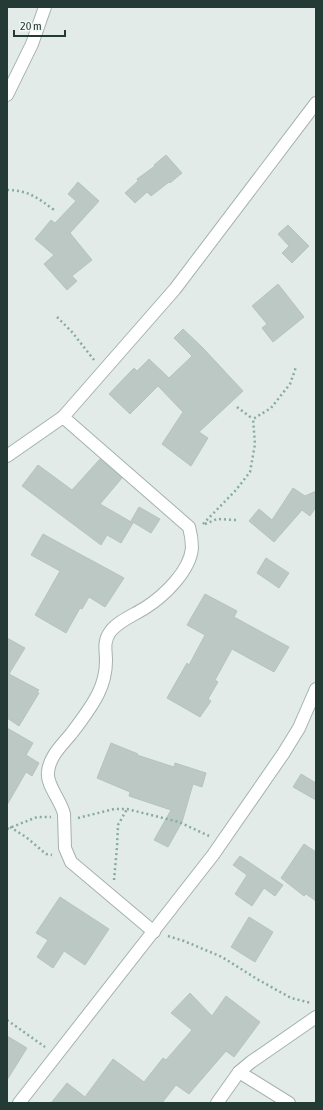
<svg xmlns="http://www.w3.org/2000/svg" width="323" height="1110" viewBox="0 0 323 1110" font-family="'Asap Condensed',sans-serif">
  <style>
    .building { fill: #bbc8c3; stroke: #b5c4be }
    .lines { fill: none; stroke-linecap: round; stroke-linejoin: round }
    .minor-casing { stroke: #a5b2ae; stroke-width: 14 }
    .path { stroke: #86aba0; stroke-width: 2.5; stroke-dasharray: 2 3; stroke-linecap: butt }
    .minor { stroke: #fff; stroke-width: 12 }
  </style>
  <rect width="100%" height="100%" fill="#e2ebe7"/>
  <g class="building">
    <path d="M166 155 182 173 170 183 169 182 151 196 147 192 135 203 125 193 138 181 137 179 155 166 154 165Z"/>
    <path d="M78 182 99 201 70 233 92 260 72 276 77 281 67 290 44 264 54 255 35 239 51 220 55 223 76 201 68 194Z"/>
    <path d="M288 225 309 246 292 263 282 253 289 246 278 234Z"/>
    <path d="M278 284 304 317 273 342 262 328 267 324 252 306Z"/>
    <path d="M183 329 202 347 243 391 199 432 208 438 191 466 162 444 183 412 158 386 130 414 109 394 134 368 137 371 149 359 169 378 192 356 174 338Z"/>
    <path d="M100 459 122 478 100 504 133 523 121 543 107 535 101 545 22 486 38 465 72 490Z"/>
    <path d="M293 488 305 496 316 491V507L310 516 302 510 274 542 249 521 259 509 272 520Z"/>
    <path d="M139 507 160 519 151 533 131 521Z"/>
    <path d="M43 534 124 578 105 607 89 597 82 609 80 608 66 633 35 615 60 571 31 555Z"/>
    <path d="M266 558 289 573 279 588 257 573Z"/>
    <path d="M205 594 237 611 234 617 289 647 274 672 232 649 215 680 218 682 208 699 211 701 200 717 167 698 187 663 189 665 205 635 187 625Z"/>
    <path d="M7 638 25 648 9 674 39 690 37 692 39 693 19 726 7 718Z"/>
    <path d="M7 728 33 743 26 755 39 763 32 776 26 772 7 805Z"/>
    <path d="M111 743 138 754 137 755 174 767 175 763 206 773 202 787 193 784 182 822 168 847 154 840 171 810 129 796 130 792 97 778Z"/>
    <path d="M301 774 316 783V800L293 787Z"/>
    <path d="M304 844 316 852V901L306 894 304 896 281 878Z"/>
    <path d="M240 856 283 885 275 896 264 888 252 906 235 894 247 875 233 865Z"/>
    <path d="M60 897 109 929 85 965 64 951 53 968 37 957 48 940 36 933Z"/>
    <path d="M249 917 273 932 255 962 231 947Z"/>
    <path d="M190 993 212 1016 226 996 260 1022 234 1057 226 1051 189 1094 176 1085 162 1103H51L67 1083 85 1097 113 1059 144 1082 163 1058 166 1060 192 1030 171 1013Z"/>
    <path d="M7 1036 27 1048 7 1080Z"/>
  </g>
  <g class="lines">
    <defs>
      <g id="minor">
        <path d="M7 95 32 44 45 7"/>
        <path d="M63 417 189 527C191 534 192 540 192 548 190 571 164 596 145 608 134 615 118 621 110 632 103 642 106 650 106 661 106 672 103 684 98 694 91 708 81 721 71 734 62 745 49 757 48 772 46 785 61 800 64 814L65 848 71 862 154 932"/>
        <path d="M7 456 63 417 175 289 316 103"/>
        <path d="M239 1072 289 1103"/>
        <path d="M19 1103 213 855 283 754 299 728 316 689"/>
        <path d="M217 1103 239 1072 251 1062 316 1017"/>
      </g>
    </defs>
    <use href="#minor" class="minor-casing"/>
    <g class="path">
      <path d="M7 190C28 190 38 198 54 210"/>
      <path d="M57 317 72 332 94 360"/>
      <path d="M237 407 253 419"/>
      <path d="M203 524 236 490 250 472 255 444 253 419 271 408 290 384 296 367"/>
      <path d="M205 524 217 519 236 520"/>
      <path d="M78 818 114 809H127L179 822 209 836"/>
      <path d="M10 827 26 837 46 854 52 855"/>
      <path d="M7 829 37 817H51"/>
      <path d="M114 880 117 847 118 825 127 809"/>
      <path d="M168 936 184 941 222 957 257 979 291 998 311 1003"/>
      <path d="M7 1020 45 1047"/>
    </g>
    <use href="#minor" class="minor"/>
  </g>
  <rect width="323" height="1110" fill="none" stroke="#243a34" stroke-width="16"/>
  <path d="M14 30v6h51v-6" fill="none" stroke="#243a34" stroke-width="2"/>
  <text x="20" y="30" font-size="12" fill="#243a34" stroke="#f2f8f5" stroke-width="3" paint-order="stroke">20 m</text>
</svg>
